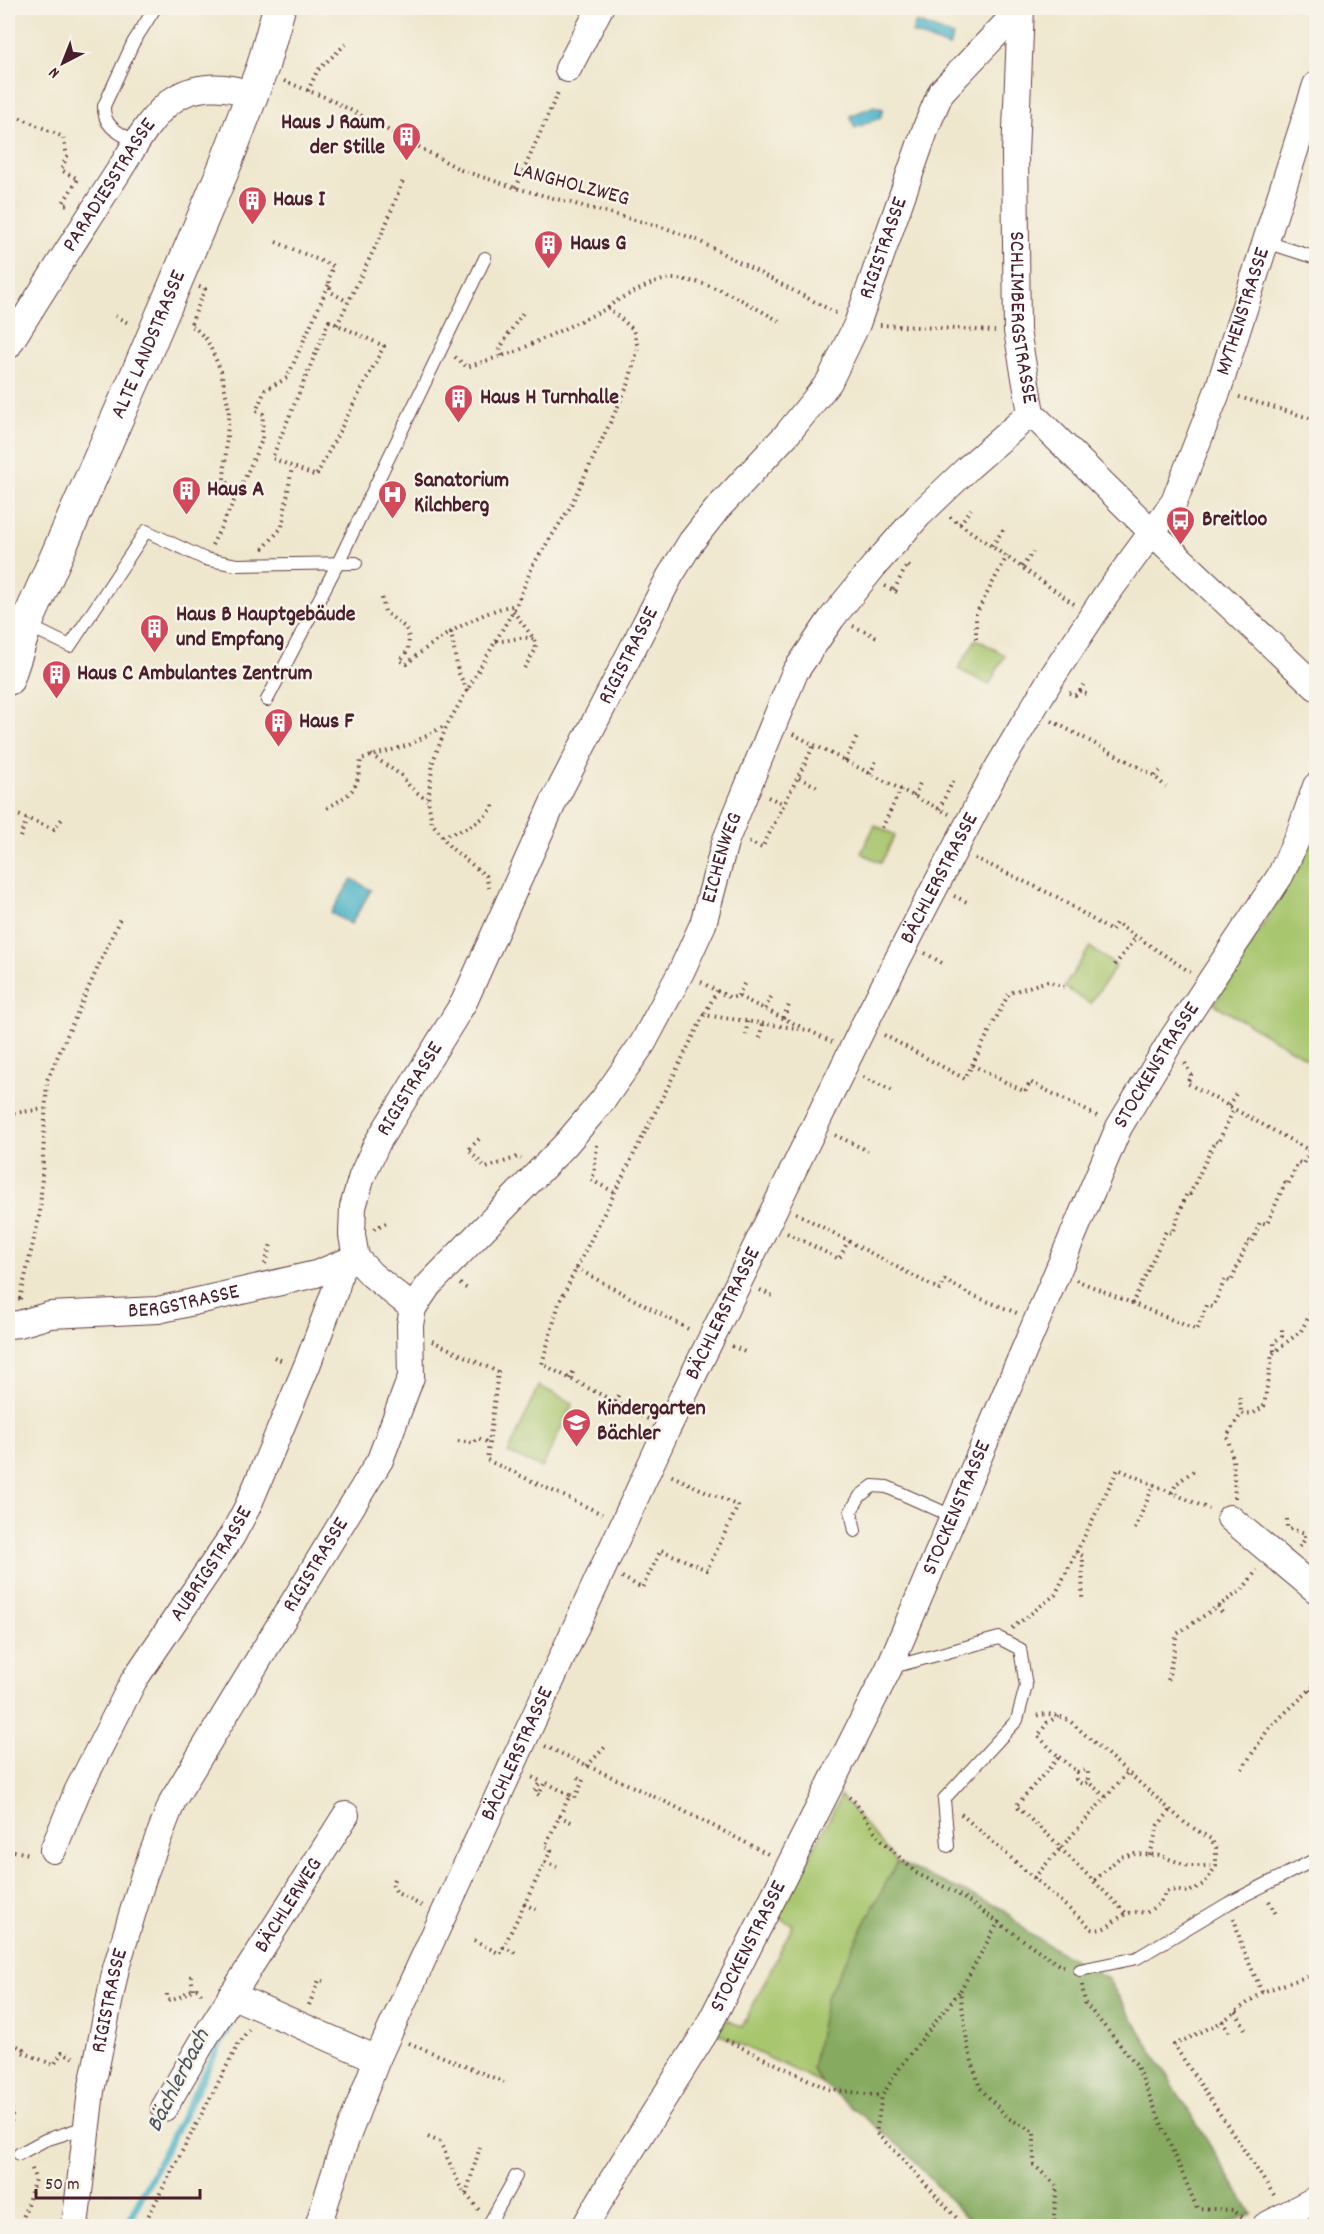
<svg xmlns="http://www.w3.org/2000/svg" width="1324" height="2234" viewBox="0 0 1324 2234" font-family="Dekko,sans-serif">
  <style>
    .green { fill: #a8c66e; stroke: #79724c; stroke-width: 1.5 }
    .forest { fill: #86ab61; stroke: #686546; stroke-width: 1.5 }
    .water { fill: #48b2c6; stroke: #496878; stroke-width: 1.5 }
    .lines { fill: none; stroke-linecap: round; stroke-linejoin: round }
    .stream { stroke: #48b2c6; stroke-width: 7 }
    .service-casing { stroke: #633d43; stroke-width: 14 }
    .minor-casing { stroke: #633d43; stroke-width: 28 }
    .tertiary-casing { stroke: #633d43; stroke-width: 34 }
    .path { stroke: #633d43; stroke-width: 4; stroke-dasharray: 1.5 4.5; stroke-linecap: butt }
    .service { stroke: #fff; stroke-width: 12 }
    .minor { stroke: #fff; stroke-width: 26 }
    .tertiary { stroke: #fff; stroke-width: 32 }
    .labels { text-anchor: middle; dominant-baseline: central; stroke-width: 5; stroke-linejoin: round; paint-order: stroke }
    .poi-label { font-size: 22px; font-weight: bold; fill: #4a1f2b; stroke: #f7f3e8; text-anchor: start }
    .street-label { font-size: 22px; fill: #4a1f2b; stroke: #f7f3e8 }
    .water-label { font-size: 24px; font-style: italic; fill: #495261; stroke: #f7f3e8 }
  </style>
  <rect width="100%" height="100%" fill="#f7f3e8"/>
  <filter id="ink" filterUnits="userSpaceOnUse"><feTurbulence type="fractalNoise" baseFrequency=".0167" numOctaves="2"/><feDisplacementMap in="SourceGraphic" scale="12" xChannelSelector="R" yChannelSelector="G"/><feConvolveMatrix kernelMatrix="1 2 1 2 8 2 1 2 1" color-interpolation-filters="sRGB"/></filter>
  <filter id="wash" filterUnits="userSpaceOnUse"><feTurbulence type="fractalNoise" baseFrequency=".008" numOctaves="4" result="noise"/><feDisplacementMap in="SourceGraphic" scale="24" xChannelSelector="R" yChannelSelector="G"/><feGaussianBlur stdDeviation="1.35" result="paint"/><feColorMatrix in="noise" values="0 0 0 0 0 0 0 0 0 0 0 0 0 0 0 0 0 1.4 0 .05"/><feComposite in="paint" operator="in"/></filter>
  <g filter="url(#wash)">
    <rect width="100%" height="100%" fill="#efe7cd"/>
    <g class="green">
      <path d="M976 639 1005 655 989 685 958 669Z"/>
      <path d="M1316 823V1064L1214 1004 1300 865Z"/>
      <path d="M875 825 895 835 881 863 861 853Z"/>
      <path d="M1090 947 1116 966 1090 1004 1064 987Z"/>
      <path d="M539 1386 573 1403 542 1468 508 1453Z"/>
      <path d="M841 1796 897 1862 826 1998 812 2069 822 2083 714 2032 727 2020 742 2027 793 1925 778 1917Z"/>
    </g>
    <path class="forest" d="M897 1862 1003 1909 1029 1934 1108 1979 1252 2214 1221 2226H974L903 2149 822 2083 812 2069 826 1998Z"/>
    <g class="water">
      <path d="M916 22 953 36 949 47 912 33Z"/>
      <path d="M874 106 883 109 880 118 855 128 850 116Z"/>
      <path d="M352 879 371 890 351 924 331 913Z"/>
    </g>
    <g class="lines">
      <path class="stream" d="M126 2226 234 2017"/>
    </g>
  </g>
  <g filter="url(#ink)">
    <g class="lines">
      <defs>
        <g id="service">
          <path d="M137 143C120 133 103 128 104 106L133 43 155 8"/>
          <path d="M1266 242 1316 258"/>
          <path d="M27 625 70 646 146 531 205 559 237 565 356 563"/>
          <path d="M267 700 338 563 485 258"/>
          <path d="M855 1531 851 1511 860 1496 873 1486 887 1487 954 1517"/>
          <path d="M889 1668 999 1638 1020 1649 1026 1686 1017 1720 944 1799 948 1846"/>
          <path d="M1080 1970 1137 1958 1229 1903 1316 1859"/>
          <path d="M19 2154 45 2140 86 2127"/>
          <path d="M488 2226 516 2176"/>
        </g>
        <g id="minor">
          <path id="s1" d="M1021 8 1015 154 1017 331 1031 413 1153 533 1316 687"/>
          <path d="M568 69 600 8"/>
          <path id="s2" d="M8 346C42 290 78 235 113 180 129 156 147 120 170 102 193 84 226 84 252 95"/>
          <path id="s3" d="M413 1308 428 1286 566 1144 603 1100 643 1043 681 972 703 924 725 842 795 672 832 618 874 566 919 515 969 467 1031 413"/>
          <path id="s4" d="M8 1325 19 1324 50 1315 158 1310 316 1274 353 1259"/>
          <path d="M1230 1518 1316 1590"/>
          <path id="s5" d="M53 1850 77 1792 134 1680 232 1536 248 1506 308 1363 336 1288 342 1264"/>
          <path d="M231 1995 377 2059"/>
          <path id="s6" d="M164 2108 206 2036 346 1815"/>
          <path id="s7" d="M75 2226 91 2091 116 1968 144 1875 173 1800 380 1460 411 1377 410 1325 413 1308 372 1275 356 1258 352 1235 353 1207 362 1176 377 1143 464 1002 553 803 670 576 691 542 717 509 788 433 829 382 857 324 927 125 941 92 1021 8"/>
          <path id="s8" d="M318 2226 343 2147 377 2059 667 1429 864 1025 923 910 993 776 1050 680 1106 595 1174 502 1218 390 1316 85"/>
          <path id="s9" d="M585 2226 611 2182 706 2031 889 1668 1119 1127 1172 1039 1280 876 1300 832 1316 786"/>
          <path d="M1265 2226 1316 2199"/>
        </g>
        <g id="tertiary">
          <path id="s10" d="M8 679 26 625 139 369 224 168 263 66 279 8"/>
        </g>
      </defs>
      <use href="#service" class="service-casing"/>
      <use href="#minor" class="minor-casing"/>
      <use href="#tertiary" class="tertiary-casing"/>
      <g class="path">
        <path d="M284 81 327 98 362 116 461 170 516 188 668 229 697 240 836 313"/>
        <path d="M308 91 317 71 348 42"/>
        <path d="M8 99 14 115 63 137 67 156 61 170 78 179 63 203 69 206"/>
        <path d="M516 188 559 90"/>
        <path d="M276 242 333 266C329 275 328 282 331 292L348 302"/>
        <path d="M199 287 205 289 190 326 196 329 207 340 221 371 229 409 224 479 238 493 212 545"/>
        <path d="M608 308C615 300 626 296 636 291 648 285 661 278 675 279 713 281 747 303 779 321"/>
        <path d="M115 316 130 324"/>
        <path d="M329 321 384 346 316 476 272 458Z"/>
        <path d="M337 325 385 227 404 178"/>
        <path d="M880 325 995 331"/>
        <path d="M502 356 500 349 507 336 524 311"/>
        <path d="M455 357 467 367 517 351 608 308 633 329 638 348 628 385 569 509 533 565 516 606 447 725 433 761 428 800 432 823 450 847 486 876 489 888"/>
        <path d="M1239 397 1316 420"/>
        <path d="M238 493 262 440 263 414 256 411 265 390 287 378 329 284"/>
        <path d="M950 517 1074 604"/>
        <path d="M960 524 971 509"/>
        <path d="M992 546 1003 530"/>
        <path d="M263 549 282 527 292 467"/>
        <path d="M1022 567 1033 552"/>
        <path d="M885 586 899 593"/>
        <path d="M894 590 907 565 911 568"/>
        <path d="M382 598 385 612 406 628 409 638 408 650 400 661 407 664C426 645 489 605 516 606"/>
        <path d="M513 611 534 639 536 649 523 670"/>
        <path d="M853 626 877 637"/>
        <path d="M451 632 458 672 468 691"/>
        <path d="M976 639V614L1007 556"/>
        <path d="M496 641C509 642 520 635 533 639"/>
        <path d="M1080 691 1086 682"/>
        <path d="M1069 693 1075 695 1080 691 1086 694"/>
        <path d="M1052 721 1152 774 1166 787"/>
        <path d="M793 734 949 814"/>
        <path d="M371 755 401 775 410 787 427 800"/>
        <path d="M845 761 858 735"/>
        <path d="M870 774 876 761"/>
        <path d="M1155 776 1160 771"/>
        <path d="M799 778 818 787"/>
        <path d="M914 796 920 783"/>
        <path d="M768 797 784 804"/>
        <path d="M327 808C355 791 357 791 361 759L409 745 446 725"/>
        <path d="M939 809 953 781"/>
        <path d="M8 811 54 829 62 819"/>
        <path d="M882 828 901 789"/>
        <path d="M442 836C463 830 484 823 495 803"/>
        <path d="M20 837 27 819"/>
        <path d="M749 842 762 848 814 745"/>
        <path d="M975 858 1057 897 1111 931 1116 923 1190 972"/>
        <path d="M954 896 969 903"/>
        <path d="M925 953 942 963"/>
        <path d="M1115 965 1136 937"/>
        <path d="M701 982 717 991 704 1015"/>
        <path d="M717 991 731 998 738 996 803 1028"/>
        <path d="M738 996 744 984"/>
        <path d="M765 1009 771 997"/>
        <path d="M783 1018 790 1003"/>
        <path d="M746 1035 747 1021"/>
        <path d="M884 1035 965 1079 972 1065 1025 1092 1030 1082 1099 1117"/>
        <path d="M760 1038 762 1023"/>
        <path d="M1185 1063 1191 1075 1187 1083 1316 1154"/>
        <path d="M972 1065 1009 993 1048 981 1064 987"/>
        <path d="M863 1077 893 1091"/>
        <path d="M1229 1106 1237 1092"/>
        <path d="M8 1114 44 1109"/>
        <path d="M835 1135 868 1151"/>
        <path d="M479 1139 468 1150 486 1168 518 1157 521 1159"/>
        <path d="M597 1145 594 1174 591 1180 614 1192"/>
        <path d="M1311 1151 1316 1142"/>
        <path d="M796 1213 940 1290 945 1280 969 1294 1017 1313"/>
        <path d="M374 1229 388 1222"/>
        <path d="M787 1233 839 1259 848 1241"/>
        <path d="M265 1264 271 1244"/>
        <path d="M576 1268 692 1331"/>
        <path d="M1076 1280 1197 1330 1207 1305 1213 1307 1225 1279 1231 1282 1248 1241 1252 1243 1260 1222 1267 1224 1285 1183 1288 1185 1298 1162 1303 1164 1309 1150"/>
        <path d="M460 1284 469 1290"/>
        <path d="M760 1290 775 1297"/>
        <path d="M8 1293 20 1299"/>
        <path d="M20 1299 40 1213 47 1080 121 916"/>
        <path d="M1132 1304 1166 1231 1172 1233 1187 1193 1190 1194 1215 1141 1218 1143 1234 1109"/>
        <path d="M432 1341 498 1372 487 1460 602 1514"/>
        <path d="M732 1346 747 1353"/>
        <path d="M1274 1351V1342L1282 1336V1327"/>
        <path d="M274 1357 285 1362"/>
        <path d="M570 1379 573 1372"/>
        <path d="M1240 1397 1241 1414"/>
        <path d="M615 1402 619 1394"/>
        <path d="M648 1419 542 1364 559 1303 704 1015 808 1030 832 1042"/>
        <path d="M458 1441 474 1443 478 1438 489 1443"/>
        <path d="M1172 1493 1176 1484 1193 1471V1467"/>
        <path d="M1235 1498 1233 1459 1227 1436 1241 1414 1254 1413 1264 1406 1272 1354 1301 1331 1316 1303V1285"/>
        <path d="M1287 1519V1528L1305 1533V1539L1299 1548"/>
        <path d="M1135 1529 1154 1484"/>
        <path d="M1076 1552 1083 1556 1082 1602"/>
        <path d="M622 1577 642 1588 661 1550 707 1570 738 1506 670 1475"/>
        <path d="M1218 1606 1224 1616"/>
        <path d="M1012 1628 1055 1595 1118 1469 1209 1509"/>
        <path d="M1168 1680 1177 1634 1242 1590 1257 1570"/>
        <path d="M1310 1690 1316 1696"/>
        <path d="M1058 1716 1047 1723 1038 1736 1059 1757 1016 1806 1061 1847"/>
        <path d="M545 1746 670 1804 770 1855"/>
        <path d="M1059 1757 1077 1772 1076 1779C1080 1784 1083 1785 1088 1782L1106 1797"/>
        <path d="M587 1766 606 1746"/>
        <path d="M1242 1769 1269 1728 1316 1684"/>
        <path d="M1077 1772 1085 1770 1088 1772V1782"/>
        <path d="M570 1795 575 1798 583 1780 577 1777"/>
        <path d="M849 1797 855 1802 878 1836 916 1873 955 1892 1059 1965 1067 1967"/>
        <path d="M961 1814 1092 1929C1115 1933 1114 1907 1146 1913L1159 1904 1166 1892 1171 1890 1189 1892 1205 1883 1216 1866V1848L1211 1839 1185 1823 1071 1722C1059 1715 1049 1712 1035 1716"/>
        <path d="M559 1816 573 1823"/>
        <path d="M1060 1848 1126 1913"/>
        <path d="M8 1850 30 1854"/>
        <path d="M1150 1855 1158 1825 1171 1810"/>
        <path d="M545 1862 557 1867"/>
        <path d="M1034 1878 1128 1772"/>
        <path d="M394 1879 392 1884 397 1893 424 1907"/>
        <path d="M1095 1880 1120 1857 1135 1854 1159 1855 1188 1866H1216"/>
        <path d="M1269 1901 1277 1916"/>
        <path d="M524 1904 537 1910"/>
        <path d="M1234 1918 1242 1947 1262 1992"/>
        <path d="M999 1921 960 1991 968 2048 980 2088 1008 2118 1034 2132V2165L1057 2186 1054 2215 1055 2226"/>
        <path d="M474 1940 500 1954 551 1850 545 1846 570 1795 545 1782 539 1795 535 1792 540 1781 532 1777"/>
        <path d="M503 1947 516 1953"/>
        <path d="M1311 1974 1316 1984"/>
        <path d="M1082 1985 1085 2003 1136 2064 1197 2208 1233 2210 1244 2219"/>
        <path d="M193 1989 191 1976 193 1973"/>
        <path d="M959 1992 901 2066 882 2096 876 2133 898 2154 964 2226"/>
        <path d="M167 1994V1998L169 2000C180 2000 186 1990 197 1989L204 1997"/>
        <path d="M309 2005 319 1980 323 1981"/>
        <path d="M1236 2012 1245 2029"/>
        <path d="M1222 2021 1231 2036"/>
        <path d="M726 2040 828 2089 882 2096"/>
        <path d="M409 2043 504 2082"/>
        <path d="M8 2047 10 2048 13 2044 24 2049 22 2052 54 2065 62 2052 75 2058"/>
        <path d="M8 2091C12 2106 14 2118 8 2133"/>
        <path d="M428 2137 440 2142 461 2188 479 2210"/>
        <path d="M8 2190 9 2167"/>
        <path d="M466 2194 480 2147"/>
        <path d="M1274 2195 1174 2045 1222 2022 1262 1992 1306 1977 1316 1971"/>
        <path d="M8 2213 9 2226"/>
        <path d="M17 2226 23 2218 35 2179 31 2165"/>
        <path d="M143 2226 240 2041 251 2027"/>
      </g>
      <use href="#service" class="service"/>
      <use href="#minor" class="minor"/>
      <use href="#tertiary" class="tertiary"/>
    </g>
  </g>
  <defs>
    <symbol id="building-pin" viewBox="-11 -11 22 30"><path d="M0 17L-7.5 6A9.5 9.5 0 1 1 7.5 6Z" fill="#d1495b" stroke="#f7f3e8"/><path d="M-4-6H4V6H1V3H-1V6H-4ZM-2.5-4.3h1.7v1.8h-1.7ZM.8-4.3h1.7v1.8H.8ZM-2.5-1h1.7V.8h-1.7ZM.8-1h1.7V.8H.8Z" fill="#fff"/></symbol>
    <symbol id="hospital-pin" viewBox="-11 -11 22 30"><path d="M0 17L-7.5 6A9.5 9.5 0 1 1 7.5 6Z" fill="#d1495b" stroke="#f7f3e8"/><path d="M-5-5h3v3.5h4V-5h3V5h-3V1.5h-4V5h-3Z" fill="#fff"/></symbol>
    <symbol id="bus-pin" viewBox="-11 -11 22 30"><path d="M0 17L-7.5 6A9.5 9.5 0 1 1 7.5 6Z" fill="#d1495b" stroke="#f7f3e8"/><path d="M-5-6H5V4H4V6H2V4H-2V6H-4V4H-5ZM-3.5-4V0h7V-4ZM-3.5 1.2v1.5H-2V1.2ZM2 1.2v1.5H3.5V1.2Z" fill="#fff"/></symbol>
    <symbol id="school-pin" viewBox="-11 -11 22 30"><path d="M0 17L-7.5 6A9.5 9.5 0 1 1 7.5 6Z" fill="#d1495b" stroke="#f7f3e8"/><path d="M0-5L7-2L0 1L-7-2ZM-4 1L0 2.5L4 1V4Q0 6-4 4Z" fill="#fff"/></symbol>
  </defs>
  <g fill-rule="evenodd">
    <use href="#building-pin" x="390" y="120" width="33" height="45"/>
    <use href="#building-pin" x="236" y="184" width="33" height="45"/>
    <use href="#building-pin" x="532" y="228" width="33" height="45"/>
    <use href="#building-pin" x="442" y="382" width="33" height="45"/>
    <use href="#building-pin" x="170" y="474" width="33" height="45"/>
    <use href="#hospital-pin" x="376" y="478" width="33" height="45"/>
    <use href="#bus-pin" x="1164" y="504" width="33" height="45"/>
    <use href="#building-pin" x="138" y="612" width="33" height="45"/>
    <use href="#building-pin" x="40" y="658" width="33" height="45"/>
    <use href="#building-pin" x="262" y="706" width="33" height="45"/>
    <use href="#school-pin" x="560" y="1406" width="33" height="45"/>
  </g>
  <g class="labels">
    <g class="poi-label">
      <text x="385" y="123" text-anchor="end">Haus J Raum<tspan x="385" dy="25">der Stille</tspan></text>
      <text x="273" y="200">Haus I</text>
      <text x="570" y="244">Haus G</text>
      <text x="480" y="398">Haus H Turnhalle</text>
      <text x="414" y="481">Sanatorium<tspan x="414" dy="25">Kilchberg</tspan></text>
      <text x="207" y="490">Haus A</text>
      <text x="1202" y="520">Breitloo</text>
      <text x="176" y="615">Haus B Hauptgebäude<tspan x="176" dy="25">und Empfang</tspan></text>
      <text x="77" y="674">Haus C Ambulantes Zentrum</text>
      <text x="299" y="722">Haus F</text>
      <text x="597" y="1409">Kindergarten<tspan x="597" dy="25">Bächler</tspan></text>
    </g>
    <g class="street-label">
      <text transform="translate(571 185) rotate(15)">LANGHOLZWEG</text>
      <text stroke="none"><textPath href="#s2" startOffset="190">PARADIESSTRASSE</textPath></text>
      <text stroke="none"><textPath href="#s7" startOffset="2226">RIGISTRASSE</textPath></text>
      <text stroke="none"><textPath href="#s8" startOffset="2132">MYTHENSTRASSE</textPath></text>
      <text stroke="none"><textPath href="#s1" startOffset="310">SCHLIMBERGSTRASSE</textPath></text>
      <text stroke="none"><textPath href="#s10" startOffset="363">ALTE LANDSTRASSE</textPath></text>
      <text stroke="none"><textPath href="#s7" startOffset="1740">RIGISTRASSE</textPath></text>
      <text stroke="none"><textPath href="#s3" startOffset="554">EICHENWEG</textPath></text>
      <text stroke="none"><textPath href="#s8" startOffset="1485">BÄCHLERSTRASSE</textPath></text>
      <text stroke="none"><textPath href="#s9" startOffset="1296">STOCKENSTRASSE</textPath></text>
      <text stroke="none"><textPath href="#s7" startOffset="1254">RIGISTRASSE</textPath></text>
      <text stroke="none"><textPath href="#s4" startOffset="178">BERGSTRASSE</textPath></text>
      <text stroke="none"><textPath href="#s8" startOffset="999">BÄCHLERSTRASSE</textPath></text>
      <text stroke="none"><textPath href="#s9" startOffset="810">STOCKENSTRASSE</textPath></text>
      <text stroke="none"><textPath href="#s5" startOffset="328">AUBRIGSTRASSE</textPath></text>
      <text stroke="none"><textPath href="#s7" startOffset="714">RIGISTRASSE</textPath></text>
      <text stroke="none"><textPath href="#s8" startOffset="513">BÄCHLERSTRASSE</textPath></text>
      <text stroke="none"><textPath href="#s6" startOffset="238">BÄCHLERWEG</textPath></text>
      <text stroke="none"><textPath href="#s9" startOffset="324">STOCKENSTRASSE</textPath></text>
      <text stroke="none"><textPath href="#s7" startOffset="228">RIGISTRASSE</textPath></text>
    </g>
    <g class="water-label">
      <text transform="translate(179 2081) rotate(-63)">Bächlerbach</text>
    </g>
  </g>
  <rect width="1324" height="2234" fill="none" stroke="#f7f3e8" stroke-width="30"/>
  <g transform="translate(63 63) rotate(222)" stroke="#f7f3e8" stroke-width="4.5" paint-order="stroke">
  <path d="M0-4.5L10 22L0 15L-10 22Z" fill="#4a1f2b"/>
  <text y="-9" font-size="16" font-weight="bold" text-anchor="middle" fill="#4a1f2b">N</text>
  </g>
  <path d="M36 2189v9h164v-9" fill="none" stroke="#4a1f2b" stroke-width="3"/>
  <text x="45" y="2189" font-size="18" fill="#4a1f2b" stroke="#f7f3e8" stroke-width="4.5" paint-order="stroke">50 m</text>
</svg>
